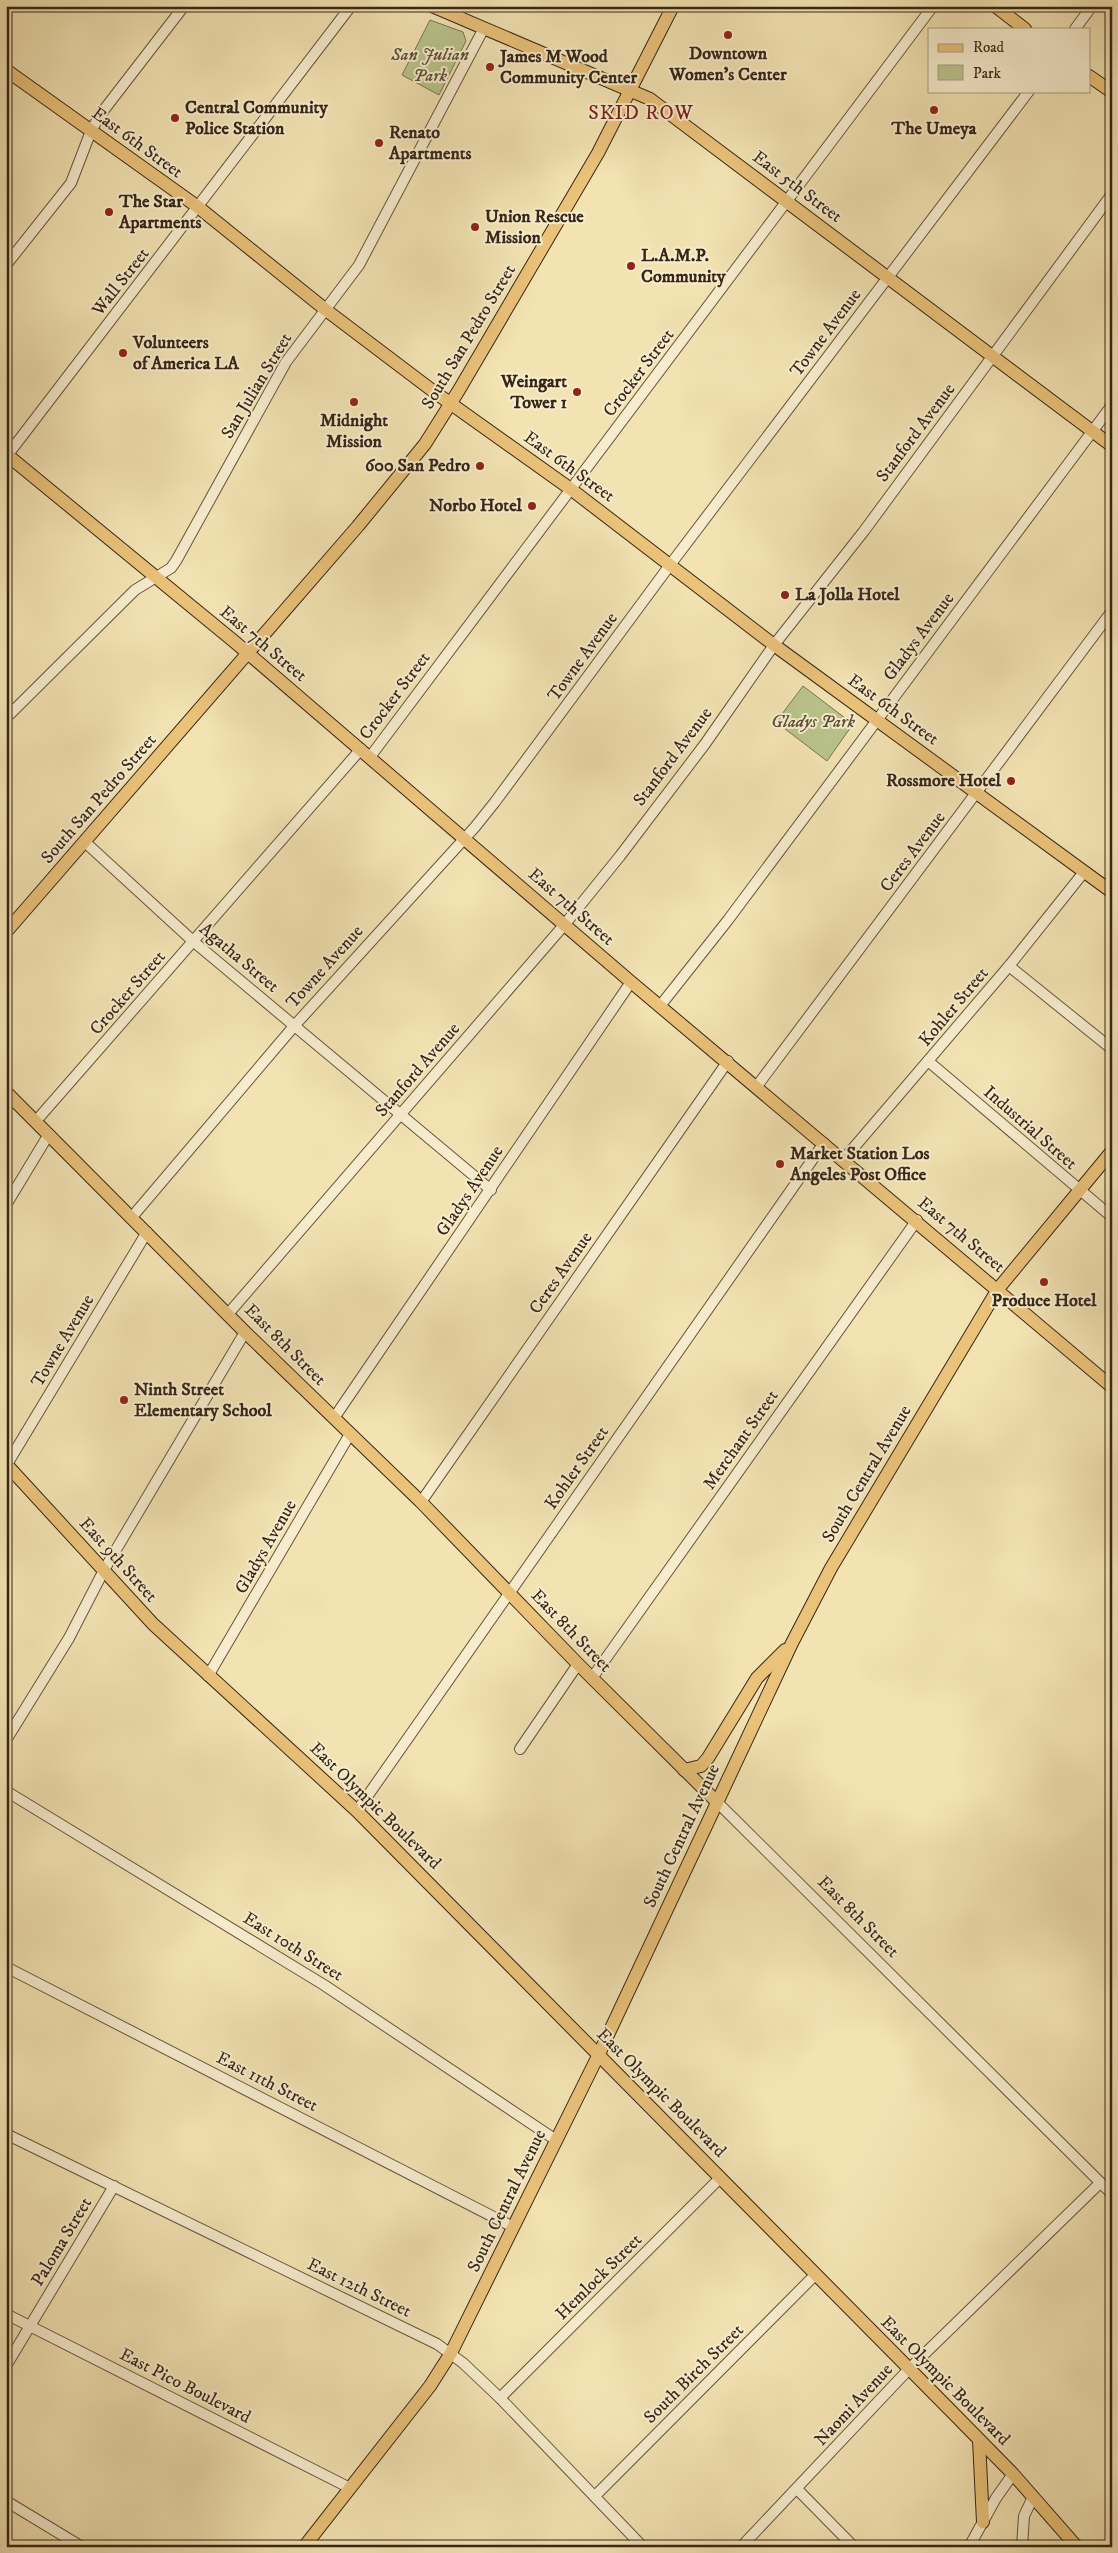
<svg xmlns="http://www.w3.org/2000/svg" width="1118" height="2553" viewBox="0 0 1118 2553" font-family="'IM FELL DW Pica',serif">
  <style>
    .green { fill: #bac48d; stroke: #787552 }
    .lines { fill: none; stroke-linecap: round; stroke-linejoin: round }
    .minor-casing { stroke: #66553d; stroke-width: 12 }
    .major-casing { stroke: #372616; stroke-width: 14 }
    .minor { stroke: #f7edce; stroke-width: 10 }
    .major { stroke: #eac27a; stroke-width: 12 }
    .poi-dot { fill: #8f2418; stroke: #f7edce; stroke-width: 2 }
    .labels { text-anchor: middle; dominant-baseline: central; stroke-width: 4; stroke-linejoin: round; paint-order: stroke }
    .poi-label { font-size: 18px; font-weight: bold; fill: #372616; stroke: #f7edce; text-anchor: start }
    .park-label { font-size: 18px; font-style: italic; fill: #584e34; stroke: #f7edce }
    .street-label { font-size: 18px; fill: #372616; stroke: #f7edce }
    .quarter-label { font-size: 20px; letter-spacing: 1px; fill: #7a1f14; stroke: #f7edce }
  </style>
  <rect width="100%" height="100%" fill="#f3e3b3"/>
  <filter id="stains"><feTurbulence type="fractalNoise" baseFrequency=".004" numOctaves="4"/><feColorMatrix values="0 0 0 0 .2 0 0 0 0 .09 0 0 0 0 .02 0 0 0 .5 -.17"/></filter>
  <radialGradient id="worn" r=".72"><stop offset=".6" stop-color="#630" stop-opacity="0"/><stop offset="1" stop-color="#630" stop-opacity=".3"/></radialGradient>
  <g class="green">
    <path d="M430 20 463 32 466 41 439 95 402 75Z"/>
    <path d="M803 686 853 724 827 761 776 722Z"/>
  </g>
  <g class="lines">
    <defs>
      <g id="minor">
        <path d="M1075 29 1092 6"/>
        <path d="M6 265 71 183 91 131 100 115 184 6"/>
        <path d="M6 457 351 6"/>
        <path d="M6 718 135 590 171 568 176 561 286 362 359 265 484 28"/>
        <path d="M370 757 933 6"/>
        <path d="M86 843 194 942 491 1190"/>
        <path d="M1009 966 1112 1049"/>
        <path d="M660 1006 728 920 1112 405"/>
        <path d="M928 1061 1112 1217"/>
        <path d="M757 1086 1112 611"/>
        <path d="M36 1121 361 749"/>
        <path d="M844 1159 1009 966 1084 872"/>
        <path d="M6 1205 49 1134"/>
        <path d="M132 1217 295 1025 475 827 495 802 670 565 1029 91"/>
        <path d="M228 1314 565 924 620 856 705 744 774 645 864 531 1112 194"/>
        <path d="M334 1418 631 982"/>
        <path d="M6 1466 147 1232"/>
        <path d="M421 1502 728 1061"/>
        <path d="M208 1676 350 1434"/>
        <path d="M592 1678 917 1220"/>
        <path d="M6 1740 69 1638 104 1570 245 1332"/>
        <path d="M520 1749 578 1664"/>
        <path d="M6 1791 324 1985 556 2140"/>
        <path d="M717 1802 1112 2194"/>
        <path d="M357 1811 824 1143"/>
        <path d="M6 1967 513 2227"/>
        <path d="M6 2134 437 2344 463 2363 500 2398 643 2547"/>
        <path d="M6 2314 350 2488"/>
        <path d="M6 2366 114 2186"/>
        <path d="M500 2398 720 2178"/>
        <path d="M797 2489 854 2547"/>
        <path d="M595 2496 816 2274"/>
        <path d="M6 2501 82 2547"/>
        <path d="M741 2547 909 2369 1100 2183"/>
        <path d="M969 2547 996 2498 1013 2474"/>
        <path d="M1022 2547 1024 2516 1033 2497"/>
        <path d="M1108 2547 1112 2541"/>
      </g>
      <g id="major">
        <path d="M432 6 650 99 1112 446"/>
        <path d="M995 6 1025 29"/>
        <path d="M6 70 198 207 326 310 433 391 572 490 774 645 1112 892"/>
        <path d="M1089 76 1112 92"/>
        <path d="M6 454 236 643 631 982 1112 1387"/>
        <path d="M6 932 358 526 425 444 459 390 598 153 673 6"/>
        <path d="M6 1092 245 1332 421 1502 578 1664 717 1802"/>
        <path d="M6 1464 153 1624 357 1811 957 2417 1013 2474 1077 2547"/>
        <path d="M684 1770 701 1766 708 1758 757 1678 785 1650"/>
        <path d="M979 2440 983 2522"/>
        <path d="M304 2547 430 2386 451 2353 599 2054 792 1643 831 1568 998 1289 1112 1151"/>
      </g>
    </defs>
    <use href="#minor" class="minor-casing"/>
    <use href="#major" class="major-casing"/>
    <use href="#minor" class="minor"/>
    <use href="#major" class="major"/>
  </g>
  <g class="poi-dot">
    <circle cx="728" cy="35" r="5"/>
    <circle cx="490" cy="67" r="5"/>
    <circle cx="934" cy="110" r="5"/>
    <circle cx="175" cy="118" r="5"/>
    <circle cx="379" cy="143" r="5"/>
    <circle cx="109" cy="212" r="5"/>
    <circle cx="475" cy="227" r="5"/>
    <circle cx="631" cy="266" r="5"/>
    <circle cx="123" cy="353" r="5"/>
    <circle cx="577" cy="392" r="5"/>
    <circle cx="354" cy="402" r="5"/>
    <circle cx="480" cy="466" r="5"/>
    <circle cx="532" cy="506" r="5"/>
    <circle cx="785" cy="595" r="5"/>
    <circle cx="1011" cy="781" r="5"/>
    <circle cx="780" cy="1164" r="5"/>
    <circle cx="1044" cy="1282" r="5"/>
    <circle cx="124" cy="1400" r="5"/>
  </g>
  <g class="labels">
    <g class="poi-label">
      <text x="728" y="54" text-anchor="middle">Downtown<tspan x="728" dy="21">Women's Center</tspan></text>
      <text x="500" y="57">James M Wood<tspan x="500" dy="21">Community Center</tspan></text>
      <text x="185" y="108">Central Community<tspan x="185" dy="21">Police Station</tspan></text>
      <text x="934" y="129" text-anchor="middle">The Umeya</text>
      <text x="389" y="133">Renato<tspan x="389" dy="21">Apartments</tspan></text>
      <text x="119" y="202">The Star<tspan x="119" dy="21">Apartments</tspan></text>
      <text x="485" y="217">Union Rescue<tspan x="485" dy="21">Mission</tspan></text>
      <text x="641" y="256">L.A.M.P.<tspan x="641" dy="21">Community</tspan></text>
      <text x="133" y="343">Volunteers<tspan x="133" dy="21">of America LA</tspan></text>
      <text x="567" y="382" text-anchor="end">Weingart<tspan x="567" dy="21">Tower 1</tspan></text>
      <text x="354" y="421" text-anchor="middle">Midnight<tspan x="354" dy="21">Mission</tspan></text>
      <text x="470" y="466" text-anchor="end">600 San Pedro</text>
      <text x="522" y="506" text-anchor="end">Norbo Hotel</text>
      <text x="795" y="595">La Jolla Hotel</text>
      <text x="1001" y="781" text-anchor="end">Rossmore Hotel</text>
      <text x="790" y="1154">Market Station Los<tspan x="790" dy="21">Angeles Post Office</tspan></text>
      <text x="1044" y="1301" text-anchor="middle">Produce Hotel</text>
      <text x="134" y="1390">Ninth Street<tspan x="134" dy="21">Elementary School</tspan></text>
    </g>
    <g class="park-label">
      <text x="430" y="55">San Julian<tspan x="430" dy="21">Park</tspan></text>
      <text x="813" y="722">Gladys Park</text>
    </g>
    <g class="street-label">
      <text transform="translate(137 143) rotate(36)">East 6th Street</text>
      <text transform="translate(797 187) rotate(37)">East 5th Street</text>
      <text transform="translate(121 282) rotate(-52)">Wall Street</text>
      <text transform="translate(826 333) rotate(-53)">Towne Avenue</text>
      <text transform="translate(469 337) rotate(-59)">South San Pedro Street</text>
      <text transform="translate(639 373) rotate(-53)">Crocker Street</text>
      <text transform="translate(257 386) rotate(-59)">San Julian Street</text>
      <text transform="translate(916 433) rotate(-53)">Stanford Avenue</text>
      <text transform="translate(569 467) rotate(36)">East 6th Street</text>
      <text transform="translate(919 637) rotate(-53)">Gladys Avenue</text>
      <text transform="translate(263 644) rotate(40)">East 7th Street</text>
      <text transform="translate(583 657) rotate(-54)">Towne Avenue</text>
      <text transform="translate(395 696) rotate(-53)">Crocker Street</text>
      <text transform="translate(893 710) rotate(36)">East 6th Street</text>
      <text transform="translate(673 757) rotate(-53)">Stanford Avenue</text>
      <text transform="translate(99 799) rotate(-49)">South San Pedro Street</text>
      <text transform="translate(913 852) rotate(-53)">Ceres Avenue</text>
      <text transform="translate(571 907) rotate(41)">East 7th Street</text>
      <text transform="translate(239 958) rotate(40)">Agatha Street</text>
      <text transform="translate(325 967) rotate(-48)">Towne Avenue</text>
      <text transform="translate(128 993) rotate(-49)">Crocker Street</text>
      <text transform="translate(954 1007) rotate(-50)">Kohler Street</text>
      <text transform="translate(418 1070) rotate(-49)">Stanford Avenue</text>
      <text transform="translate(1030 1128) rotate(41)">Industrial Street</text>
      <text transform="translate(470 1191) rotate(-56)">Gladys Avenue</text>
      <text transform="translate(961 1235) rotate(40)">East 7th Street</text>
      <text transform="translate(561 1273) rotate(-55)">Ceres Avenue</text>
      <text transform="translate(63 1341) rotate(-59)">Towne Avenue</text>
      <text transform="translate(285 1345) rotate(45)">East 8th Street</text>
      <text transform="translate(741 1440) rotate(-55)">Merchant Street</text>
      <text transform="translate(577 1468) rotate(-55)">Kohler Street</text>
      <text transform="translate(867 1474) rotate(-59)">South Central Avenue</text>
      <text transform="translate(266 1547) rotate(-60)">Gladys Avenue</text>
      <text transform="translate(118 1560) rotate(48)">East 9th Street</text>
      <text transform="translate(571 1631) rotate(46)">East 8th Street</text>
      <text transform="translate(375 1806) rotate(44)">East Olympic Boulevard</text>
      <text transform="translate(682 1836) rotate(-65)">South Central Avenue</text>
      <text transform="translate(858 1917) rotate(45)">East 8th Street</text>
      <text transform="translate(293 1947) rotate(32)">East 10th Street</text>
      <text transform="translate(267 2082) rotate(27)">East 11th Street</text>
      <text transform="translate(661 2093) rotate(45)">East Olympic Boulevard</text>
      <text transform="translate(507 2201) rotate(-64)">South Central Avenue</text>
      <text transform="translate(62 2242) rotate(-59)">Paloma Street</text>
      <text transform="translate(599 2277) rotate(-45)">Hemlock Street</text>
      <text transform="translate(359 2288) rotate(26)">East 12th Street</text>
      <text transform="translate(694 2374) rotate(-45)">South Birch Street</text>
      <text transform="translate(945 2381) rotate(45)">East Olympic Boulevard</text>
      <text transform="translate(185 2386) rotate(27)">East Pico Boulevard</text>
      <text transform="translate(854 2405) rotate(-47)">Naomi Avenue</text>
    </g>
    <g class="quarter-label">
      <text x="641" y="113">SKID ROW</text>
    </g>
  </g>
  <rect width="1118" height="2553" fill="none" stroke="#f3e3b3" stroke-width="25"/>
  <rect x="8" y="8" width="1103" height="2538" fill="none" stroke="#372616" stroke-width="2.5"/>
  <rect x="12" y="12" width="1093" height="2528" fill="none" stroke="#372616"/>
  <rect x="928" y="28" width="162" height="65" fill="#f7edce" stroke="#aa9d84"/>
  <rect x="938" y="44" width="25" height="8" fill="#eac27a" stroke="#aa9d84"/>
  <text x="973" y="52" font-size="15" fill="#372616">Road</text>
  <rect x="938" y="65" width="25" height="15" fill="#bac48d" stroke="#aa9d84"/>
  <text x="973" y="78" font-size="15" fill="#372616">Park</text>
  <rect width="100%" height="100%" filter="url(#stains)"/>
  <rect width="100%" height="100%" fill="url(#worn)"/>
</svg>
